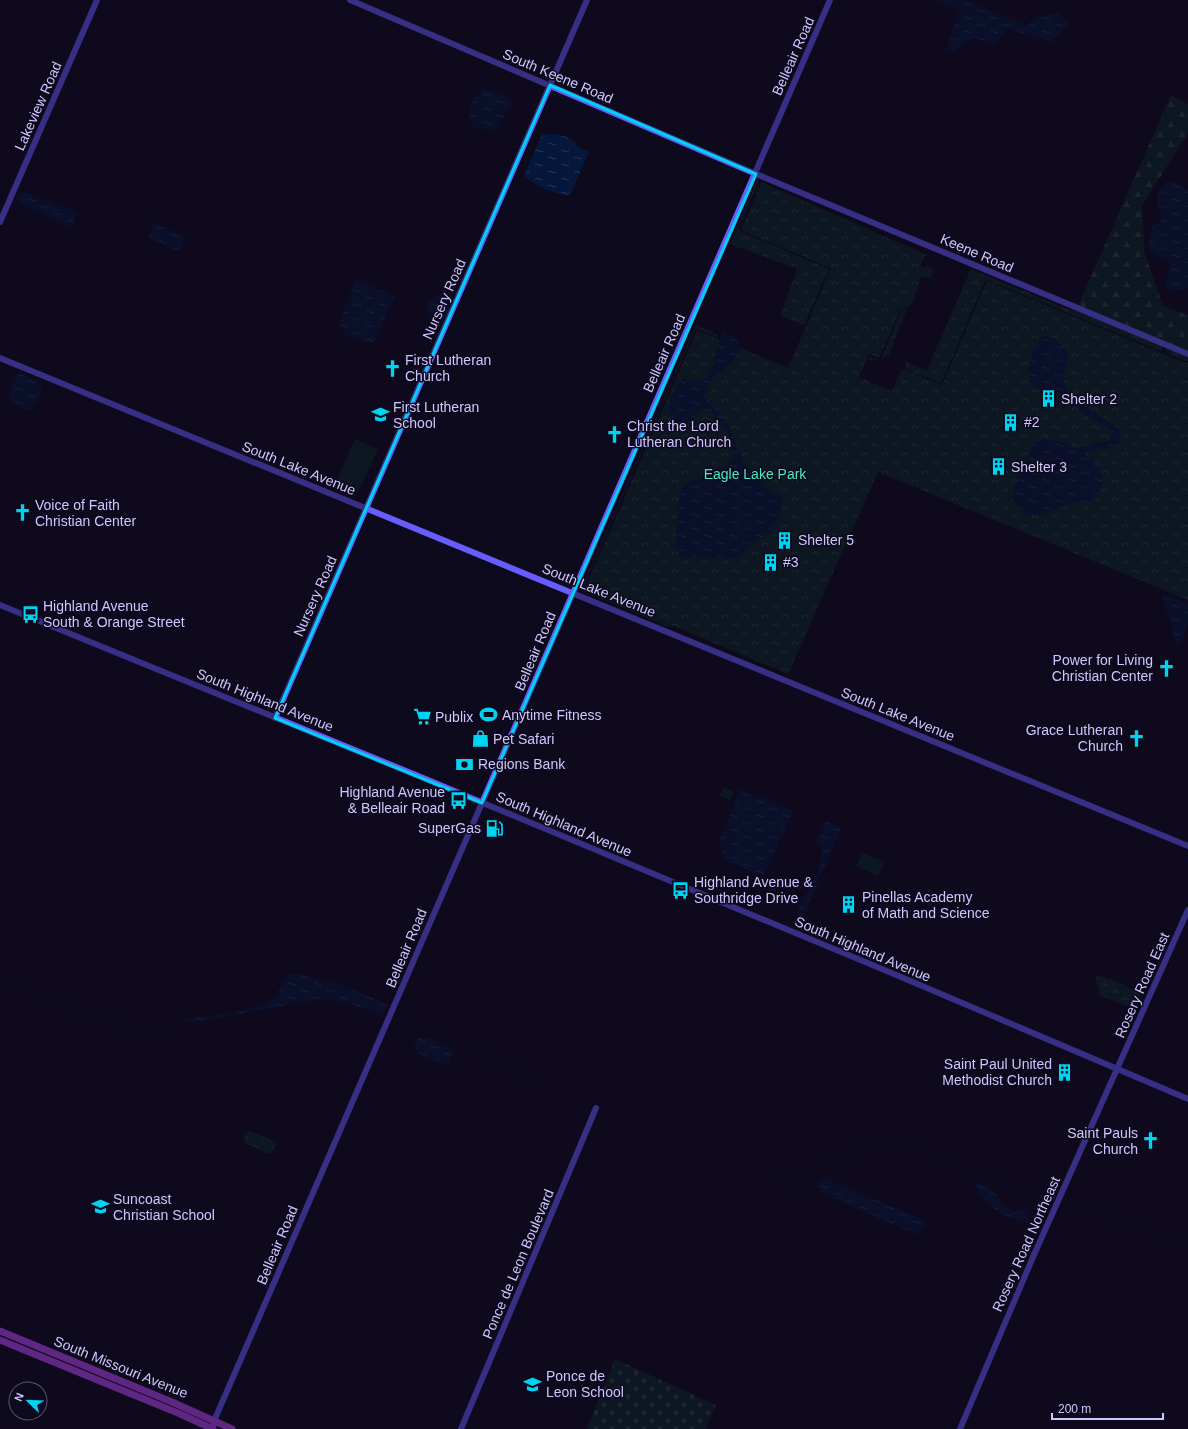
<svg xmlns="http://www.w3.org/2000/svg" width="1188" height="1429" viewBox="0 0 1188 1429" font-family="Helvetica,sans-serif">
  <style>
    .forest { fill: url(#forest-firs) }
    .wetland { fill: url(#wetland-marsh) }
    .cemetery { fill: url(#cemetery-stones) }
    .park { fill: url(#park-crowns) }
    .garden { fill: #0d2827 }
    .water { fill: url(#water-ripples) }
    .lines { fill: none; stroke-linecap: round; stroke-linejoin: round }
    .stream { stroke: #05173b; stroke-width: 1 }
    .secondary { stroke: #675dff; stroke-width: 6 }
    .primary { stroke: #c24dff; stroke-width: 7 }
    .marked { fill: none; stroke: #00d2f1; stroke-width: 3; stroke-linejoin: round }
    .labels { text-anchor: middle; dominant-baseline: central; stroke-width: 3; stroke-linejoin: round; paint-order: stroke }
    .street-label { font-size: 14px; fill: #cfc6ff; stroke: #0e0a1d }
    .poi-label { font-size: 14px; fill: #cfc6ff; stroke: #0e0a1d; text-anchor: start }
    .park-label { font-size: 14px; fill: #4ce6c4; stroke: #0e0a1d }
  </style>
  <defs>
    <pattern id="forest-firs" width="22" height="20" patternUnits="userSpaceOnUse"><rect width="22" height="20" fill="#0d2827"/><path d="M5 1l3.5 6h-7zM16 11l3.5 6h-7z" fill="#2f4647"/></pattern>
    <pattern id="wetland-marsh" width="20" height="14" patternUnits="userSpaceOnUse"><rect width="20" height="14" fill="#0d2827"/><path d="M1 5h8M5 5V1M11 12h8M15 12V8" fill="none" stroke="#2f4647"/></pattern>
    <pattern id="cemetery-stones" width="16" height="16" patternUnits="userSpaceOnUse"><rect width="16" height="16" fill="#0d2827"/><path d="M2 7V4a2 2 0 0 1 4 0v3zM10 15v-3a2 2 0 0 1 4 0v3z" fill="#2f4647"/></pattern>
    <pattern id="park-crowns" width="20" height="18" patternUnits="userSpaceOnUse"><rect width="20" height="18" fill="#0d2827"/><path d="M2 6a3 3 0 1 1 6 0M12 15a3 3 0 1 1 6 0" fill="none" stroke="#2f4647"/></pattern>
    <pattern id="water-ripples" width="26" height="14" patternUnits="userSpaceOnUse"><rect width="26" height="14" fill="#05173b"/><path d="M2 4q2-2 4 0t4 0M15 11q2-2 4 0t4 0" fill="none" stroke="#283758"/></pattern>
  </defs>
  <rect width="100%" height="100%" fill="#0e0a1d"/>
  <g class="forest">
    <path d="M1171 95 1188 104V133L1142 206 1145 254 1163 306 1188 315V352L1078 306Z"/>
    <path d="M924 253 934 258 926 255 923 259 921 265 922 268C926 266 930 265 933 271L932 277C928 279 921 277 918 275V267Z"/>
  </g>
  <path class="wetland" d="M1098 975 1111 979 1140 993 1141 994 1137 1006 1134 1009 1099 995 1100 991 1095 980Z"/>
  <path class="cemetery" d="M615 1359 716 1405 706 1429H587Z"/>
  <g class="park">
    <path d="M757 180 759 181 738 229 739 231 829 269 804 325 780 316 797 269 730 244Z"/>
    <path d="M761 182 925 254 919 269 920 281 914 299 909 306 900 311 879 358 869 354 859 377 892 391 902 369 942 385 987 281 1188 364V600L878 472 788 674 585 589 697 330 788 368 831 268 740 230 747 217Z"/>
    <path d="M971 269 1075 312 1076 310 1163 346 1161 351 988 280 985 281 941 383 905 369 906 362 927 370Z"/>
    <path d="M907 309 889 355 879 360H868L870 356 878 360 881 359 901 312Z"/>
    <path d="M696 325 718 335V337L697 329 695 330 583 588 584 590 669 625 671 628 581 590Z"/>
    <path d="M1167 347 1188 356V362L1165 352Z"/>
    <path d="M250 1131 274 1141 276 1144 271 1153 268 1154 245 1143 244 1135Z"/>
  </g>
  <g class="garden">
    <path d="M355 439 378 449 359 491 336 481Z"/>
    <path d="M723 787 733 792 730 800 720 796Z"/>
    <path d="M862 853 884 862 878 876 856 866Z"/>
  </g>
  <g class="water">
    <path d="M936 0H966L1026 25 1040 16 1059 12 1069 24 1051 43 1007 28 994 46 974 38 966 42 954 52 946 49 960 10Z"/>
    <path d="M482 88 505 96 513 104 505 114 496 131 491 130 488 128 481 130C462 123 469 109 475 95L477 96Z"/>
    <path d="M542 134H557L569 138 580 148 589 152 571 193 567 196C551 192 537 187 524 176Z"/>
    <path d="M1171 181 1188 189V288C1178 290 1173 296 1164 285L1169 272 1170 263C1165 261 1160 259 1155 256 1144 249 1150 235 1153 224L1160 223C1163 215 1158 211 1157 204 1156 193 1161 184 1171 181Z"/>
    <path d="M25 192 78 212 72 227 22 205 17 199 18 196Z"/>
    <path d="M154 222 184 237 183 246 179 251 149 239V234Z"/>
    <path d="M356 280 395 296 376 339 372 343 351 337 344 334 339 322Z"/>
    <path d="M441 294 447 295 451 297C450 306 447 319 438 324L431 322C426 309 424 298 441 294Z"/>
    <path d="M724 333C731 333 736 337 740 343 742 369 699 372 707 402L717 410 728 424 744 464 754 476 772 493 778 494 782 499V507L775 525 764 536 748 546 739 558 726 559 707 557 686 558 679 556 676 542 677 516 681 489 686 484 691 481 700 478 727 466 734 457C734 442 718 408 700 410 698 413 696 416 694 418 686 425 673 426 671 415 670 412 669 408 669 405 670 397 677 386 682 379 688 379 694 382 700 381 720 377 712 343 724 333Z"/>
    <path d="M1043 336C1056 337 1062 346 1069 355 1069 365 1062 373 1064 383 1066 394 1088 409 1097 415 1106 420 1114 423 1120 431 1120 457 1098 443 1084 454L1098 467 1102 478 1100 491 1097 496 1092 500 1086 502 1076 501 1037 516H1030L1021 511 1012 497 1014 490 1033 444 1039 442 1042 439 1052 438 1074 448H1079L1096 442 1108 441 1111 439 1113 432C1109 428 1105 426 1100 424 1091 419 1082 412 1075 406 1071 402 1068 398 1064 395 1053 388 1049 393 1040 390 1019 382 1031 347 1043 336Z"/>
    <path d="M19 372 41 383C42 393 39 403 30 410L22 409 10 402C8 390 14 382 19 372Z"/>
    <path d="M1163 595 1188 603V624L1178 648 1171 628 1172 626 1164 603Z"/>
    <path d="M740 789 794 811 763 876 725 861 719 841Z"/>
    <path d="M826 821 841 828 800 925 797 926C794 907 809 892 816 876 820 867 821 858 822 848L817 841Z"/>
    <path d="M291 974H299L323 981H330L352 989 387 1004 383 1014 336 1000 321 999 214 1019 192 1022 184 1021 185 1019 188 1018C208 1016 259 1011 274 998 282 991 281 978 291 974Z"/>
    <path d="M427 1036 454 1050 448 1066 421 1055 414 1048 416 1040Z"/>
    <path d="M827 1178 835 1183 925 1220C926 1228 923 1231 915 1234L820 1193 817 1187V1181Z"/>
    <path d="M977 1184C1002 1184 997 1213 1018 1211 1022 1210 1024 1210 1028 1208V1218L1032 1220 1036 1213 1037 1217 1034 1225C1024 1221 1010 1219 1001 1213 991 1207 979 1197 975 1186Z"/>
  </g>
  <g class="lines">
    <g class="stream">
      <path d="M0 975 29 989"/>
      <path d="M36 991 119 1025 151 1027 175 1024"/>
      <path d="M395 1018 442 1039 481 1053 541 1079"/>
      <path d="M776 1174 783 1177"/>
      <path d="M789 1181 804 1188 817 1168 828 1159 894 1139 899 1140 1048 1205"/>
      <path d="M1061 1211C1069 1207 1075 1201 1085 1202L1120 1218 1138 1224 1168 1239 1175 1241H1179L1188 1236"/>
    </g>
    <g class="secondary">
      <path d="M350 0 756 174 1188 354"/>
      <path d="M0 222 97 0"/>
      <path d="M0 358 1188 846"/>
      <path d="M0 605 428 780 894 974 1188 1099"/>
      <path d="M275 718 587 0"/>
      <path d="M213 1429 214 1421 280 1269 830 0"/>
      <path d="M461 1429 596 1108"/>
      <path d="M960 1429 1033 1257 1188 910"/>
    </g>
    <g class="primary">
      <path d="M0 1331 172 1402 232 1429"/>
      <path d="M0 1340 178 1413 213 1429"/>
    </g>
  </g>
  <path d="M0 0H1188V1429H0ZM550 85 756 174 482 803 275 718Z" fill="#0e0a1d" fill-opacity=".55" fill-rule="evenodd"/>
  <path class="marked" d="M550 85 756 174 482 803 275 718Z"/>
  <defs>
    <symbol id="church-bare" viewBox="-9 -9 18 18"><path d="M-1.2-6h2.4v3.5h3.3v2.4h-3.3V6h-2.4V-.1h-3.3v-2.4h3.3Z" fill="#00d2f1" stroke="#0e0a1d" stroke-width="2.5" paint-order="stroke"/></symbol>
    <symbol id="building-bare" viewBox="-9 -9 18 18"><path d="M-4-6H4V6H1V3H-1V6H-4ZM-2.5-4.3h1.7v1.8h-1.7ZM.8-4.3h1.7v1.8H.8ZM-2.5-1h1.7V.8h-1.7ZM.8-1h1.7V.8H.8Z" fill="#00d2f1" stroke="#0e0a1d" stroke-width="2.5" paint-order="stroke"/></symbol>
    <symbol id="school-bare" viewBox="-9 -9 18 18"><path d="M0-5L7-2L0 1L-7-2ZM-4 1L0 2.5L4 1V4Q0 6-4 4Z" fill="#00d2f1" stroke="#0e0a1d" stroke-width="2.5" paint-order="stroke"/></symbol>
    <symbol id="bus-bare" viewBox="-9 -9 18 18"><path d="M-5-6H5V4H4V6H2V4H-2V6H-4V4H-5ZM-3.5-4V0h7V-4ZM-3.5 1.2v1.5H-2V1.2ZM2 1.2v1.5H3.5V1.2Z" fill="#00d2f1" stroke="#0e0a1d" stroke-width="2.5" paint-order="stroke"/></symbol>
    <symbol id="stadium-bare" viewBox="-9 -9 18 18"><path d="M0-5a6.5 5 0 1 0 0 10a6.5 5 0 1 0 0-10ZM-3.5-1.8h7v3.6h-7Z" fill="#00d2f1" stroke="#0e0a1d" stroke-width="2.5" paint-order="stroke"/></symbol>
    <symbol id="supermarket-bare" viewBox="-9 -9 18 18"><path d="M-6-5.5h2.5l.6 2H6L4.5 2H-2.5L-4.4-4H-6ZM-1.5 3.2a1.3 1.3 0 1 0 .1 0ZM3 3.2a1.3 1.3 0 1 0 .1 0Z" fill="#00d2f1" stroke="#0e0a1d" stroke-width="2.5" paint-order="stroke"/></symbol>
    <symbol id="shop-bare" viewBox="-9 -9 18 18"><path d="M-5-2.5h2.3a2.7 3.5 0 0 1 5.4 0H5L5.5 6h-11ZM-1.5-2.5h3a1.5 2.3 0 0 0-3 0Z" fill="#00d2f1" stroke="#0e0a1d" stroke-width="2.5" paint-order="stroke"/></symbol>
    <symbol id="bank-bare" viewBox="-9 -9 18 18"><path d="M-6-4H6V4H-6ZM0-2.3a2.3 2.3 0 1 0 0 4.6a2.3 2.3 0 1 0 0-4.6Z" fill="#00d2f1" stroke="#0e0a1d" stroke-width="2.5" paint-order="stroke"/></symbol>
    <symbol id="fuel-bare" viewBox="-9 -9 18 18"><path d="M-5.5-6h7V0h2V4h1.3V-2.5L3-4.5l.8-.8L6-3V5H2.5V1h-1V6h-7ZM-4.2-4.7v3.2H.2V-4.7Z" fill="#00d2f1" stroke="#0e0a1d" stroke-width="2.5" paint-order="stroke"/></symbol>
  </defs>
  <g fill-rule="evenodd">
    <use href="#church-bare" x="380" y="356" width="25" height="25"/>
    <use href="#building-bare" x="1036" y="386" width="25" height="25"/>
    <use href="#school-bare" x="368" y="402" width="25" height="25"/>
    <use href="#building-bare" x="998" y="410" width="25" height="25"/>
    <use href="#church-bare" x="602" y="422" width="25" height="25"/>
    <use href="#building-bare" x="986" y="454" width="25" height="25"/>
    <use href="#church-bare" x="10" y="500" width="25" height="25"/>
    <use href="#building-bare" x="772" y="528" width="25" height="25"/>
    <use href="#building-bare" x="758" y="550" width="25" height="25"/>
    <use href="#bus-bare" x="18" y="602" width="25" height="25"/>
    <use href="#church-bare" x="1154" y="656" width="25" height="25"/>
    <use href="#stadium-bare" x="476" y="702" width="25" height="25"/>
    <use href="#supermarket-bare" x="410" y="704" width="25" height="25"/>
    <use href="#church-bare" x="1124" y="726" width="25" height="25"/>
    <use href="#shop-bare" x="468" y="726" width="25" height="25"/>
    <use href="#bank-bare" x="452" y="752" width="25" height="25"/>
    <use href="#bus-bare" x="446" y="788" width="25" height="25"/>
    <use href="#fuel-bare" x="482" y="816" width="25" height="25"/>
    <use href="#bus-bare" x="668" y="878" width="25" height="25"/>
    <use href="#building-bare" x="836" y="892" width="25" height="25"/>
    <use href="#building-bare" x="1052" y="1060" width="25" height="25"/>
    <use href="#church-bare" x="1138" y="1128" width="25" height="25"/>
    <use href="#school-bare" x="88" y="1194" width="25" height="25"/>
    <use href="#school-bare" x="520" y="1372" width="25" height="25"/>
  </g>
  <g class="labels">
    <g class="street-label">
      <text transform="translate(793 56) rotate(-66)">Belleair Road</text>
      <text transform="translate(558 76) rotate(23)">South Keene Road</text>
      <text transform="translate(38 106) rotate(-66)">Lakeview Road</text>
      <text transform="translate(977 253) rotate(23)">Keene Road</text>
      <text transform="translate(444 299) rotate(-66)">Nursery Road</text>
      <text transform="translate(664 353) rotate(-66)">Belleair Road</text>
      <text transform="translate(299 468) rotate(22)">South Lake Avenue</text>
      <text transform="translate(599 590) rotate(22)">South Lake Avenue</text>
      <text transform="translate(315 596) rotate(-66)">Nursery Road</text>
      <text transform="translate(535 651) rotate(-67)">Belleair Road</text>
      <text transform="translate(265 700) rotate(22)">South Highland Avenue</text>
      <text transform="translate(898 714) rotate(22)">South Lake Avenue</text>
      <text transform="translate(564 824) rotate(23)">South Highland Avenue</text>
      <text transform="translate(406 948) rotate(-67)">Belleair Road</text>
      <text transform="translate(863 949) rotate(23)">South Highland Avenue</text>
      <text transform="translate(1142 985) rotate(-66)">Rosery Road East</text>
      <text transform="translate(1026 1244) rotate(-66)">Rosery Road Northeast</text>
      <text transform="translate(277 1245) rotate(-67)">Belleair Road</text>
      <text transform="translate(518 1264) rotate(-67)">Ponce de Leon Boulevard</text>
      <text transform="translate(121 1367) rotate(22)">South Missouri Avenue</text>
    </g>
    <g class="poi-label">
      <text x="405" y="360">First Lutheran<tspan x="405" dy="16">Church</tspan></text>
      <text x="1061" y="399">Shelter 2</text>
      <text x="393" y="407">First Lutheran<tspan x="393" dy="16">School</tspan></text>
      <text x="1024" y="422">#2</text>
      <text x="627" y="426">Christ the Lord<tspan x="627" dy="16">Lutheran Church</tspan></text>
      <text x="1011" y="467">Shelter 3</text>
      <text x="35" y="505">Voice of Faith<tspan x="35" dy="16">Christian Center</tspan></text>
      <text x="798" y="540">Shelter 5</text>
      <text x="783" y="562">#3</text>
      <text x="43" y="606">Highland Avenue<tspan x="43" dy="16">South &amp; Orange Street</tspan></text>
      <text x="1153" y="660" text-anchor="end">Power for Living<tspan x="1153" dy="16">Christian Center</tspan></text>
      <text x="502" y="715">Anytime Fitness</text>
      <text x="435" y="717">Publix</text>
      <text x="1123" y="730" text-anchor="end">Grace Lutheran<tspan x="1123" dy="16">Church</tspan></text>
      <text x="493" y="739">Pet Safari</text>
      <text x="478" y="764">Regions Bank</text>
      <text x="445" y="792" text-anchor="end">Highland Avenue<tspan x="445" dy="16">&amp; Belleair Road</tspan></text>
      <text x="481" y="828" text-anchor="end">SuperGas</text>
      <text x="694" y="882">Highland Avenue &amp;<tspan x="694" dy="16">Southridge Drive</tspan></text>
      <text x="862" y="897">Pinellas Academy<tspan x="862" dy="16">of Math and Science</tspan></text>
      <text x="1052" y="1064" text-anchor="end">Saint Paul United<tspan x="1052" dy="16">Methodist Church</tspan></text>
      <text x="1138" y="1133" text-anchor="end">Saint Pauls<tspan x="1138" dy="16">Church</tspan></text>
      <text x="113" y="1199">Suncoast<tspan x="113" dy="16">Christian School</tspan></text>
      <text x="546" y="1376">Ponce de<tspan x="546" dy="16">Leon School</tspan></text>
    </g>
    <g class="park-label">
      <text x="755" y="474">Eagle Lake Park</text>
    </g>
  </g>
  <g transform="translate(28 1401) rotate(293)"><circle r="19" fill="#0e0a1d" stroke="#5b5577"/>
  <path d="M0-3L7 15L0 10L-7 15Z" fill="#00d2f1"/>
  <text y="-6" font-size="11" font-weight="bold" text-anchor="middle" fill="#cfc6ff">N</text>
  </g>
  <path d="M1052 1413v6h111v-6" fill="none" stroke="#cfc6ff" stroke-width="2"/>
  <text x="1058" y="1413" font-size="12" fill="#cfc6ff" stroke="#0e0a1d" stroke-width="3" paint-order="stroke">200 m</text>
</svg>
